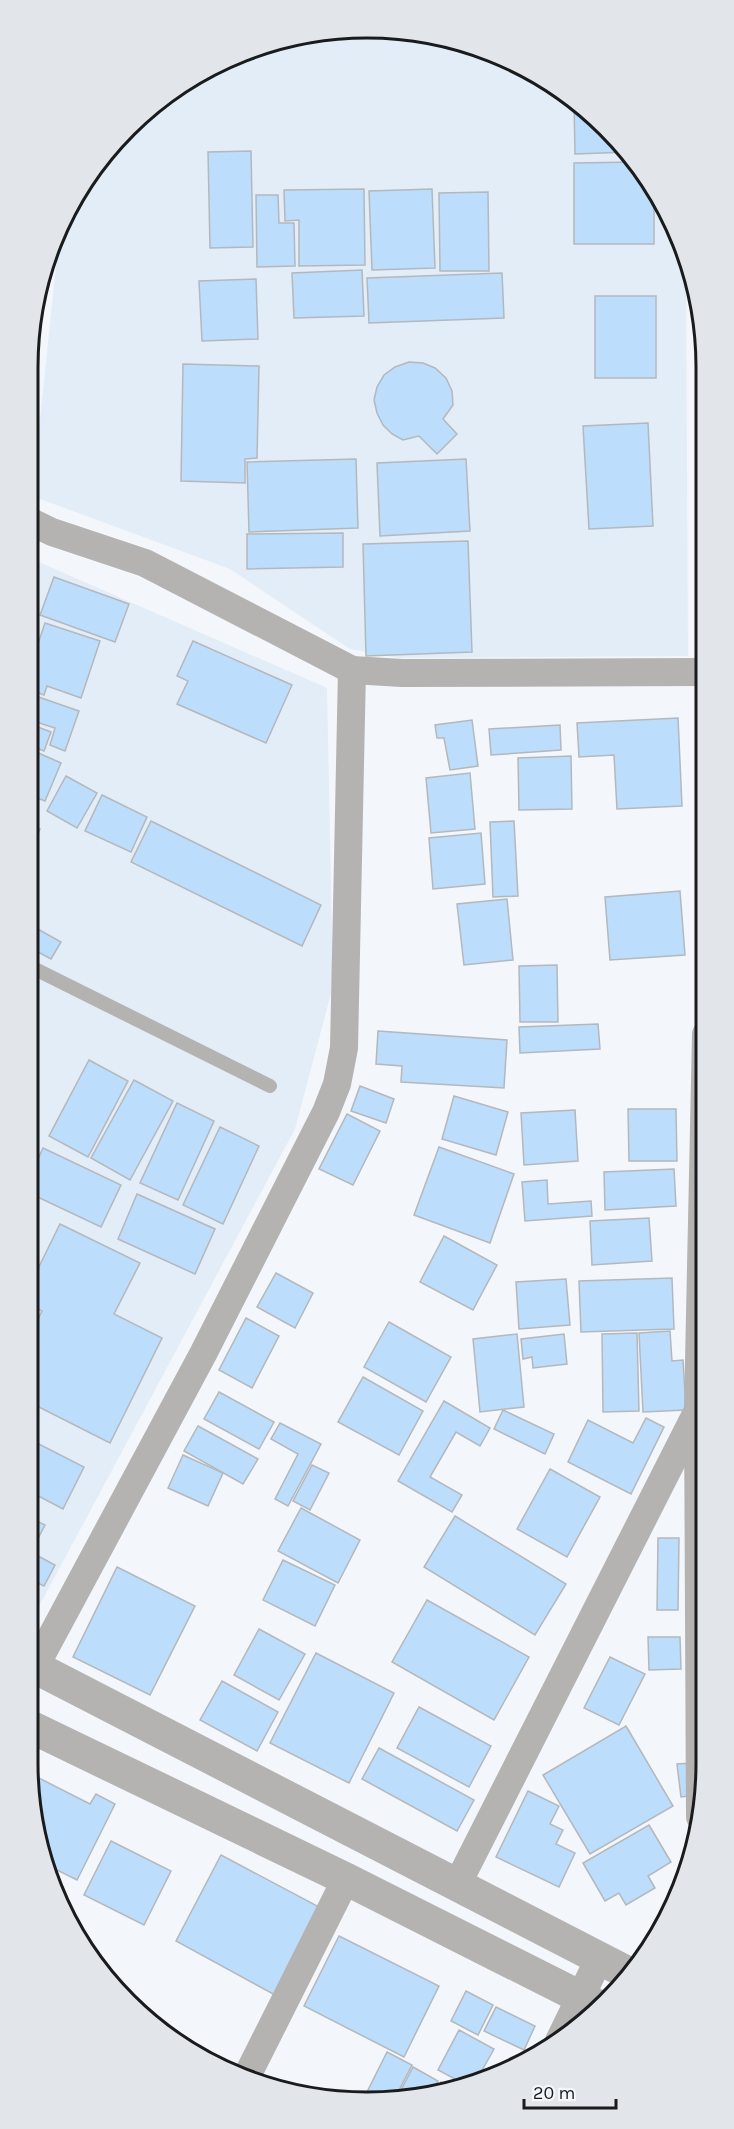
<svg xmlns="http://www.w3.org/2000/svg" width="734" height="2129" viewBox="0 0 734 2129" font-family="Karla,sans-serif">
  <style>
    .built { fill: #e3edf7 }
    .building { fill: #bcddfc; stroke: #b4b8bc; stroke-width: 1.5 }
    .lines { fill: none; stroke-linecap: round; stroke-linejoin: round }
    .service { stroke: #b5b2b2; stroke-width: 14 }
    .minor { stroke: #b5b2b2; stroke-width: 28 }
    .tertiary { stroke: #b5b2b2; stroke-width: 33 }
    .rim { fill: none; stroke: #1a1b1d; stroke-width: 3 }
  </style>
  <rect width="100%" height="100%" fill="#f3f7fb"/>
  <g class="built">
    <path d="M322 30 455 39 537 73 622 143 672 217 686 263 688 656 398 658 350 649 230 569 32 496 59 238 97 160 197 73Z"/>
    <path d="M32 559 327 688 333 986 295 1129 29 1625 27 1624V573Z"/>
  </g>
  <g class="building">
    <path d="M574 103 622 143 629 152 575 154Z"/>
    <path d="M251 151 253 247 210 248 208 152Z"/>
    <path d="M636 162 654 190V244H574V163Z"/>
    <path d="M364 189 365 265 299 266V220L285 221 284 190Z"/>
    <path d="M432 189 435 268 372 270 369 191Z"/>
    <path d="M488 192 489 271H440L439 193Z"/>
    <path d="M256 195H278L279 223H294L295 266 257 267Z"/>
    <path d="M362 270 364 316 294 318 292 273Z"/>
    <path d="M502 273 504 318 369 323 367 278Z"/>
    <path d="M256 279 258 339 202 341 199 281Z"/>
    <rect x="595" y="296" width="61" height="82"/>
    <path d="M409 362 423 363 435 368 446 378 452 391 453 405 443 419 457 434 437 454 419 436 403 440 392 434 383 425 377 413 374 400 377 387 384 375 395 367Z"/>
    <path d="M183 364 259 366 257 458 245 459V483L181 481Z"/>
    <path d="M648 423 653 526 589 529 583 426Z"/>
    <path d="M356 459 358 528 249 532 247 462Z"/>
    <path d="M466 459 470 531 380 536 377 463Z"/>
    <path d="M343 533V567L247 569V534Z"/>
    <path d="M468 541 472 652 366 656 363 544Z"/>
    <path d="M54 577 129 604 115 642 40 615Z"/>
    <path d="M45 623 100 641 81 698 47 686 44 695 27 689V676Z"/>
    <path d="M193 641 292 685 266 743 177 704 188 681 177 676Z"/>
    <path d="M27 693 79 711 65 751 50 745 55 728 27 719Z"/>
    <path d="M678 718 682 806 617 809 614 755 579 757 577 723Z"/>
    <path d="M472 720 478 766 450 770 444 738H437L435 725Z"/>
    <path d="M27 723 51 732 44 751 27 744Z"/>
    <path d="M560 725 561 750 491 755 489 729Z"/>
    <path d="M27 748 61 763 45 801 27 794Z"/>
    <path d="M571 756 572 809 519 810 518 758Z"/>
    <path d="M470 773 475 829 431 833 426 778Z"/>
    <path d="M66 776 97 793 77 828 47 811Z"/>
    <path d="M102 795 147 817 131 852 85 831Z"/>
    <path d="M151 821 321 905 302 946 131 862Z"/>
    <path d="M514 821 518 896 493 897 490 822Z"/>
    <path d="M27 824 40 829 28 859H27Z"/>
    <path d="M481 833 485 884 433 889 429 838Z"/>
    <path d="M680 891 685 955 610 960 605 897Z"/>
    <path d="M507 899 513 960 464 965 457 904Z"/>
    <path d="M27 923 61 942 51 959 27 946Z"/>
    <path d="M557 965 558 1022H520L519 966Z"/>
    <path d="M598 1024 600 1049 520 1053 519 1027Z"/>
    <path d="M378 1031 507 1040 504 1088 401 1082 402 1066 376 1064Z"/>
    <path d="M89 1060 128 1081 88 1157 49 1136Z"/>
    <path d="M134 1080 173 1101 130 1180 91 1158Z"/>
    <path d="M360 1086 394 1099 386 1123 351 1111Z"/>
    <path d="M454 1096 508 1112 496 1155 442 1139Z"/>
    <path d="M177 1103 214 1121 178 1200 140 1183Z"/>
    <path d="M628 1109H676L677 1161H629Z"/>
    <path d="M575 1110 578 1161 524 1165 521 1113Z"/>
    <path d="M347 1114 380 1131 353 1185 319 1169Z"/>
    <path d="M220 1127 259 1146 223 1224 183 1205Z"/>
    <path d="M439 1147 514 1174 490 1243 414 1215Z"/>
    <path d="M43 1148 121 1185 101 1227 27 1192V1183Z"/>
    <path d="M674 1169 676 1206 605 1210 604 1172Z"/>
    <path d="M547 1180 548 1204 591 1201 592 1216 525 1221 522 1182Z"/>
    <path d="M137 1194 215 1229 195 1274 118 1239Z"/>
    <path d="M649 1218 652 1261 592 1265 590 1221Z"/>
    <path d="M60 1224 140 1263 114 1314 162 1338 110 1443 27 1401V1341L42 1311 27 1303V1291Z"/>
    <path d="M444 1236 497 1265 473 1310 420 1282Z"/>
    <path d="M276 1273 313 1293 295 1328 257 1307Z"/>
    <path d="M672 1278 674 1329 581 1332 579 1281Z"/>
    <path d="M566 1279 570 1325 519 1329 516 1282Z"/>
    <path d="M246 1318 279 1336 252 1388 219 1370Z"/>
    <path d="M389 1322 451 1357 426 1402 364 1367Z"/>
    <path d="M670 1331 672 1361 683 1360 686 1410 643 1412 639 1333Z"/>
    <path d="M637 1333 639 1411 603 1412 602 1334Z"/>
    <path d="M517 1334 524 1407 480 1412 473 1339Z"/>
    <path d="M564 1334 567 1364 533 1368 532 1357 523 1359 521 1339Z"/>
    <path d="M363 1377 423 1411 399 1455 338 1422Z"/>
    <path d="M219 1392 274 1422 259 1449 204 1419Z"/>
    <path d="M444 1401 490 1428 480 1446 456 1432 430 1477 462 1495 452 1512 398 1481Z"/>
    <path d="M503 1410 554 1434 545 1454 494 1429Z"/>
    <path d="M646 1418 664 1427 631 1494 568 1462 588 1420 633 1443Z"/>
    <path d="M280 1423 321 1444 288 1506 275 1499 298 1454 271 1439Z"/>
    <path d="M198 1426 258 1459 243 1484 184 1451Z"/>
    <path d="M27 1438 84 1467 63 1509 27 1490Z"/>
    <path d="M183 1455 223 1473 208 1506 168 1488Z"/>
    <path d="M312 1465 329 1473 310 1510 293 1501Z"/>
    <path d="M550 1469 600 1497 567 1557 517 1529Z"/>
    <path d="M301 1508 360 1540 338 1583 278 1551Z"/>
    <path d="M27 1516 45 1525 33 1548 27 1545Z"/>
    <path d="M455 1516 566 1584 535 1635 424 1567Z"/>
    <path d="M658 1538H679L678 1610H657Z"/>
    <path d="M27 1550 55 1565 44 1586 27 1578Z"/>
    <path d="M283 1560 335 1585 315 1626 263 1600Z"/>
    <path d="M117 1567 195 1606 150 1695 73 1657Z"/>
    <path d="M427 1600 529 1657 494 1720 392 1662Z"/>
    <path d="M259 1629 305 1654 279 1700 234 1675Z"/>
    <path d="M648 1637H680L681 1669 649 1670Z"/>
    <path d="M316 1653 394 1693 349 1783 270 1743Z"/>
    <path d="M610 1657 645 1674 619 1725 584 1708Z"/>
    <path d="M222 1681 278 1712 257 1751 200 1720Z"/>
    <path d="M419 1707 491 1746 469 1787 397 1748Z"/>
    <path d="M626 1726 673 1806 590 1854 543 1775Z"/>
    <path d="M379 1748 474 1800 457 1831 362 1779Z"/>
    <path d="M692 1763 696 1795 681 1797 677 1764Z"/>
    <path d="M31 1774 90 1804 96 1794 115 1804 77 1880 47 1865 30 1776Z"/>
    <path d="M528 1791 559 1806 550 1824 563 1830 556 1844 575 1853 559 1887 496 1857Z"/>
    <path d="M649 1825 671 1862 648 1876 655 1888 626 1905 619 1893 605 1901 583 1863Z"/>
    <path d="M111 1841 171 1871 144 1925 84 1895Z"/>
    <path d="M221 1855 321 1908 275 1995 176 1941Z"/>
    <path d="M339 1936 439 1986 404 2057 304 2006Z"/>
    <path d="M466 1991 493 2005 478 2035 451 2021Z"/>
    <path d="M496 2007 535 2026 524 2050 484 2031Z"/>
    <path d="M459 2030 494 2049 476 2081 466 2085 438 2070Z"/>
    <path d="M387 2052 412 2065 397 2094 365 2096Z"/>
    <path d="M413 2067 438 2081 432 2092 399 2094Z"/>
    <path d="M441 2082 456 2090 436 2092Z"/>
  </g>
  <g class="lines">
    <path class="service" d="M27 965 270 1086"/>
    <g class="minor">
      <path d="M27 520 52 532 145 563 352 670 402 673 705 672"/>
      <path d="M35 1667 203 1354 326 1112 337 1084 344 1048 352 670"/>
      <path d="M700 1817 698 1409 706 1034"/>
      <path d="M457 1885 696 1414"/>
      <path d="M559 2041 599 1959"/>
      <path d="M247 2076 346 1879"/>
    </g>
    <g class="tertiary">
      <path d="M27 1663 628 1973"/>
      <path d="M27 1725 346 1879 596 2005"/>
    </g>
  </g>
  <path d="M0 0H734V2129H0ZM367 38H367A329 329 0 0 1 696 367V1763A329 329 0 0 1 367 2092H367A329 329 0 0 1 38 1763V367A329 329 0 0 1 367 38Z" fill="#e2e5e9" fill-rule="evenodd"/>
  <path class="rim" d="M367 38H367A329 329 0 0 1 696 367V1763A329 329 0 0 1 367 2092H367A329 329 0 0 1 38 1763V367A329 329 0 0 1 367 38Z"/>
  <path d="M524 2099v9h92v-9" fill="none" stroke="#1a1b1d" stroke-width="3"/>
  <text x="533" y="2099" font-size="18" fill="#1a1b1d" stroke="#f3f7fb" stroke-width="4.5" paint-order="stroke">20 m</text>
</svg>
